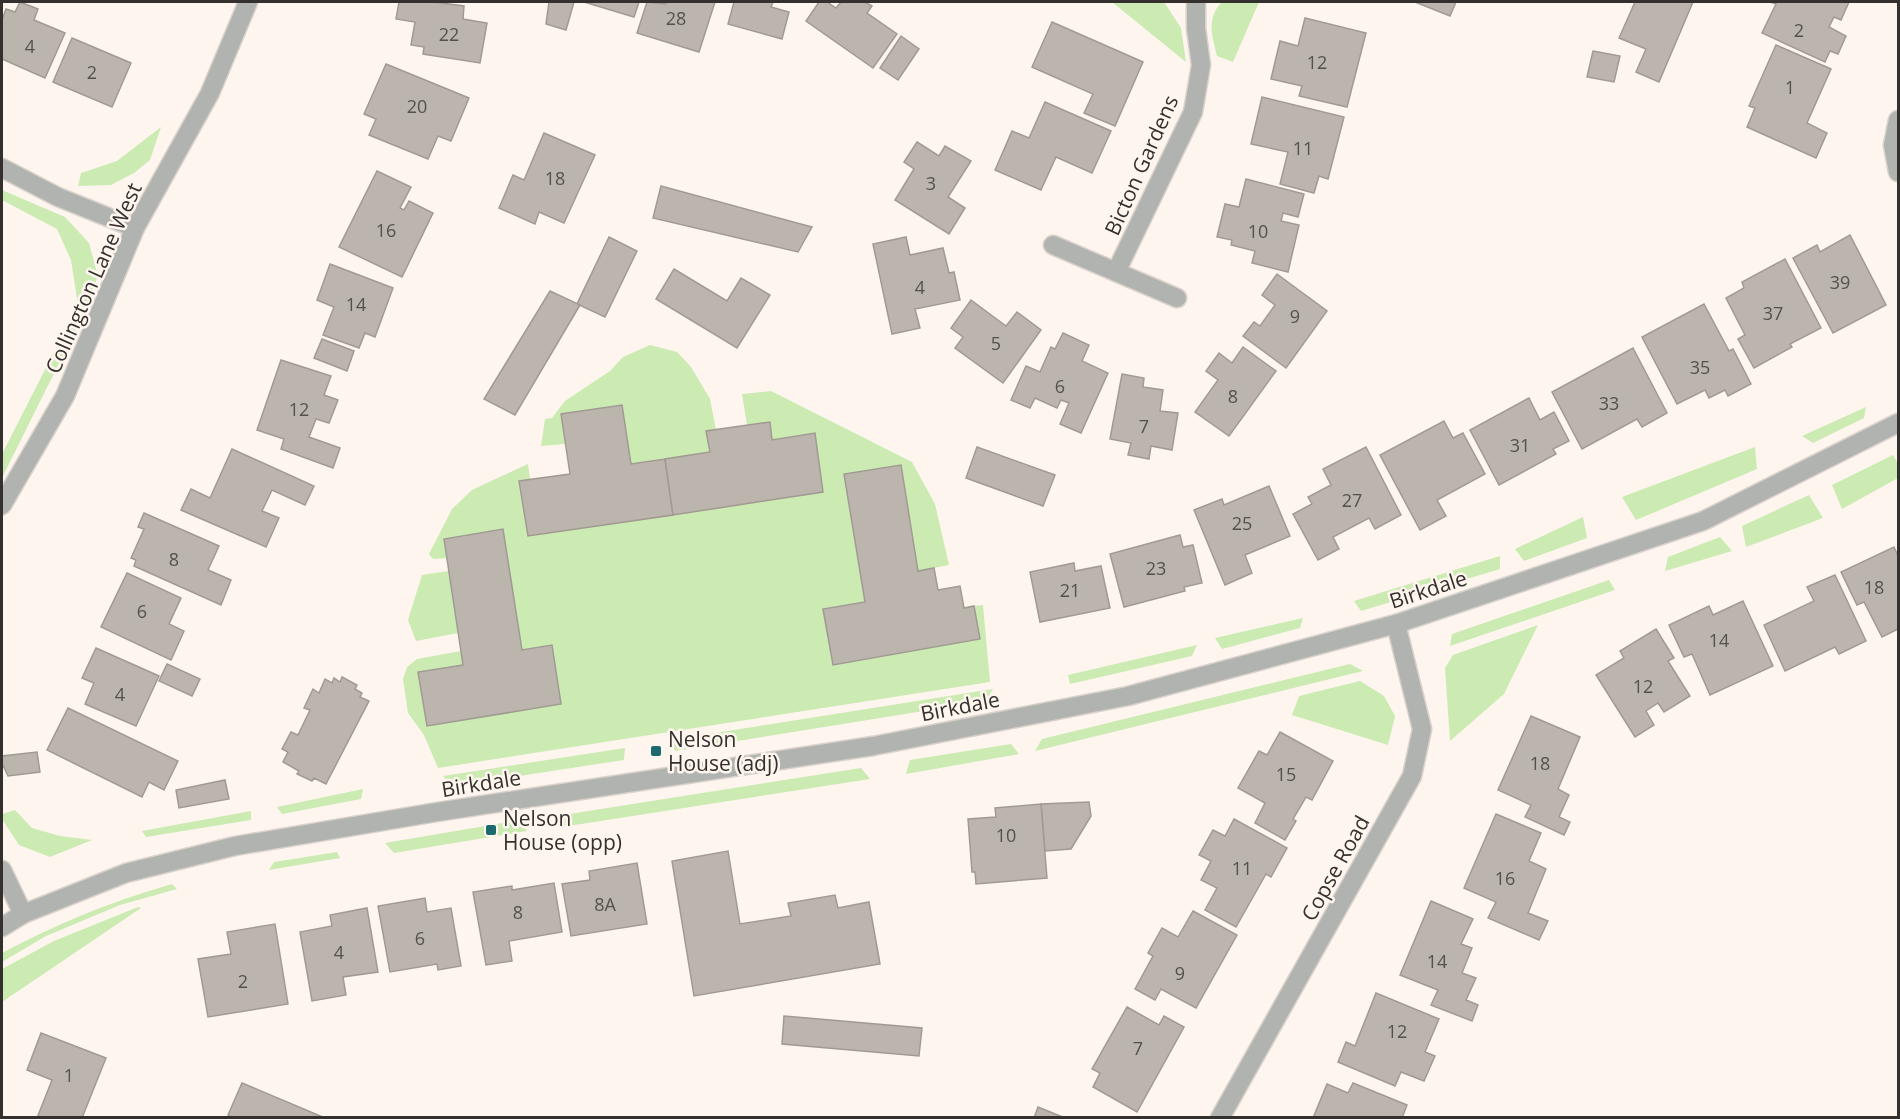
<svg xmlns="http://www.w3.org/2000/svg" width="1900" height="1119" viewBox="0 0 1900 1119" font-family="'Open Sans',sans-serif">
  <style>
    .green { fill: #cbebb3 }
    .building { fill: #bcb5ae; stroke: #a19a93; stroke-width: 1.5 }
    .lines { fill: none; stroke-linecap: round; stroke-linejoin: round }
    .minor-casing { stroke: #d9d2cb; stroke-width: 21 }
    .tertiary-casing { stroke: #d9d2cb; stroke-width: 21 }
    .minor { stroke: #b0b3af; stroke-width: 18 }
    .tertiary { stroke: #b0b3af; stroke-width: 18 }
    .poi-dot { fill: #1d6a6e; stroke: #fef5ee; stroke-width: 2 }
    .labels { text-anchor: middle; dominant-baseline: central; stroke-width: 5; stroke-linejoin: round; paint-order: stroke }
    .number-label { font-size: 18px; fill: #55514d }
    .street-label { font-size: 21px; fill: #33302d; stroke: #fef5ee }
    .poi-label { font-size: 21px; fill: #33302d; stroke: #fef5ee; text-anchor: start }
  </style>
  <rect width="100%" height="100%" fill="#fef5ee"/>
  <g class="green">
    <path d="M1112 2H1164L1181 28 1186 62Z"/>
    <path d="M1222 2H1259L1233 62 1217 56C1212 35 1206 18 1222 2Z"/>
    <path d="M161 127 150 160 134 173 111 185 78 186 81 173 117 161Z"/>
    <path d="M2 190 65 217 89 243 98 276 83 315 2 478V454L78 305 71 260 57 229 2 200Z"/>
    <path d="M650 345 677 352 691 367 710 399 716 430 707 431 710 452 631 464 622 405 561 414 565 444 541 446 545 419 552 418 565 401 610 371 623 357Z"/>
    <path d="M771 391 912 462 935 504 949 565 918 571 901 465 844 474 865 602 823 609 833 664 980 639 974 606 983 605 990 682 438 768 424 735 408 713 403 679 407 667 417 659 461 651 463 665 419 673 427 726 561 704 552 645 522 650 503 529 444 539 447 558 433 559 429 554 452 509 472 490 528 464 530 479 519 481 528 536 823 492 815 434 772 440 769 422 747 425 742 394Z"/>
    <path d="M1866 407 1864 418 1813 443 1802 436Z"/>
    <path d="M1755 447 1757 469 1636 520 1622 497Z"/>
    <path d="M1893 455 1898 464V478L1842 509 1832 485Z"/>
    <path d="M1809 495 1823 518 1746 547 1742 526Z"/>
    <path d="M1583 517 1587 538 1524 561 1515 549Z"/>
    <path d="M1720 537 1732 551 1665 571 1668 557Z"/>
    <path d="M1500 556V569L1361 611 1354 601Z"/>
    <path d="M449 571 458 633 416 641 408 620 422 575Z"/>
    <path d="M1609 580 1615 590 1450 646 1452 634Z"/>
    <path d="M1303 618 1300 628 1222 649 1215 638Z"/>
    <path d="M1538 625 1504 694 1450 741 1445 668 1453 655Z"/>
    <path d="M1197 645 1192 656 1070 684 1068 675Z"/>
    <path d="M1350 664 1363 671 1035 751 1042 739Z"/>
    <path d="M1360 681 1384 696 1395 716 1388 745 1292 715 1299 696Z"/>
    <path d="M993 689 986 701 675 751 670 740Z"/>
    <path d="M1011 744 1019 754 906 774 910 760Z"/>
    <path d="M625 748 624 760 453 786 443 776Z"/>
    <path d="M861 768 870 779 562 827 563 815Z"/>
    <path d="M363 789 361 799 282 814 277 807Z"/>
    <path d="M15 810 32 828 60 836 92 840 50 857 19 845 2 819V814Z"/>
    <path d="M251 811V820L146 837 142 831Z"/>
    <path d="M521 820 527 831 394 853 385 843Z"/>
    <path d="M337 852 340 858 269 870 274 862Z"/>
    <path d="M172 884 177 889 120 905 46 936 2 962V953C56 924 112 901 172 884Z"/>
    <path d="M138 907 141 908 2 1002V969L54 941Z"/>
  </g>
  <g class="building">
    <path d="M20 2 38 9 34 20 65 33 45 78 2 59V20L6 9 15 12Z"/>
    <path d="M399 2H434L464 6 463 19 487 23 480 63 423 54 424 47 411 45 415 22 396 19Z"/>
    <path d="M549 2H574L566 30 546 24Z"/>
    <path d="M584 2H639L634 17Z"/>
    <path d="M647 2 666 4 667 2H715L699 52 637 33Z"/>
    <path d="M734 2H773L771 7 789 12 782 39 728 24Z"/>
    <path d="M819 2H827L836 8 841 2H865L872 6 867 13 897 34 873 68 806 21Z"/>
    <path d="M1415 2H1456L1450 16Z"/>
    <path d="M1635 2H1693L1659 82 1636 72 1646 49 1619 38Z"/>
    <path d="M1770 2H1849L1841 20 1834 17 1829 27 1846 36 1838 54 1830 51 1825 62 1762 33 1776 4Z"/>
    <path d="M1305 18 1366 33 1347 107 1299 96 1302 86 1271 79 1280 41 1298 46Z"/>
    <path d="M1052 22 1143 62 1115 126 1084 113 1093 94 1032 67Z"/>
    <path d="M901 36 919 49 898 80 880 68Z"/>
    <path d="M72 38 131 63 112 107 53 82Z"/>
    <path d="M1776 45 1831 69 1807 123 1827 133 1816 158 1747 127 1755 108 1749 106Z"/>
    <path d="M1593 51 1620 56 1614 82 1587 77Z"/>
    <path d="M386 64 469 98 451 141 438 136 428 159 369 135 376 119 364 114Z"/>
    <path d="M1262 97 1344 117 1328 179 1319 176 1314 193 1280 184 1288 152 1251 144Z"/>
    <path d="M1045 102 1111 131 1092 173 1056 157 1041 190 995 170 1012 131 1029 138Z"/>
    <path d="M544 133 595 155 564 223 539 212 535 224 499 208 513 175 524 180Z"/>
    <path d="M917 142 939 156 945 146 971 161 948 197 965 208 949 234 895 200 914 169 904 162Z"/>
    <path d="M377 171 411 187 400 208 404 210 409 201 433 213 402 277 339 247Z"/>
    <path d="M1246 179 1304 194 1298 217 1283 213 1281 221 1299 225 1288 272 1252 263 1255 251 1231 245 1232 240 1217 237 1225 204 1239 207Z"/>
    <path d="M661 186 812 227 798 252 653 218Z"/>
    <path d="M1850 235 1886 305 1833 333 1793 258 1817 245 1820 252Z"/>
    <path d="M609 237 637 251 605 317 577 304Z"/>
    <path d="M906 237 910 255 943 248 949 273 954 272 960 300 915 309 920 328 892 334 873 244Z"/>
    <path d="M1785 259 1821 328 1790 344 1792 347 1754 368 1738 339 1745 335 1726 298 1744 288 1742 282Z"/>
    <path d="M330 264 393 288 375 337 365 333 359 348 323 335 334 307 317 300Z"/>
    <path d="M674 269 727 301 741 278 770 295 737 348 656 299Z"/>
    <path d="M1277 274 1327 311 1286 368 1243 336 1254 322 1260 326 1275 305 1262 295Z"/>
    <path d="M550 291 580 305 515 415 484 399Z"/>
    <path d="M971 300 1006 326 1017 312 1041 330 1003 383 955 348 963 337 951 328Z"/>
    <path d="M1704 304 1729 351 1733 349 1751 384 1728 396 1725 390 1709 398 1705 390 1677 404 1642 337Z"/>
    <path d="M1063 333 1089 345 1082 361 1108 373 1081 433 1060 424 1069 403 1061 400 1057 408 1035 398 1030 408 1011 400 1026 366 1040 372 1051 347 1055 349Z"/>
    <path d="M322 339 354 351 347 371 314 358Z"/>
    <path d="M1243 347 1276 371 1229 436 1195 412 1218 380 1206 371 1219 353 1232 363Z"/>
    <path d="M1633 348 1667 413 1642 427 1637 419 1582 449 1552 392Z"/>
    <path d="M281 360 331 376 324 395 338 400 329 423 316 419 309 437 340 448 333 468 281 449 284 439 257 430Z"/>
    <path d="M1122 374 1144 378 1143 387 1163 390 1160 411 1178 413 1172 450 1151 446 1149 459 1128 455 1131 443 1110 439Z"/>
    <path d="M1529 398 1540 420 1554 412 1569 441 1553 449 1556 454 1499 485 1470 430Z"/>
    <path d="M622 405 631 464 665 459 673 515 528 536 519 481 570 474 561 414Z"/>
    <path d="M1444 421 1453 438 1463 433 1485 474 1437 500 1446 516 1420 530 1380 455Z"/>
    <path d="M770 422 772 440 815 433 823 492 673 515 665 459 710 452 706 431Z"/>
    <path d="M977 447 1055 475 1043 506 966 478Z"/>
    <path d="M1366 447 1401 515 1375 529 1369 518 1333 537 1339 549 1318 560 1293 514 1312 504 1308 497 1331 485 1323 469Z"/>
    <path d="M232 449 314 486 305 505 272 490 262 511 279 518 266 547 181 510 191 489 210 498Z"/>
    <path d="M901 465 918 571 934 568 938 590 960 586 964 608 974 606 980 639 833 665 823 609 865 602 844 474Z"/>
    <path d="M1269 486 1290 536 1245 555 1252 573 1225 585 1194 510 1222 499 1224 505Z"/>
    <path d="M144 513 219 546 208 570 231 580 221 605 134 566 136 560 131 558 144 529 138 527Z"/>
    <path d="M503 529 522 650 552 645 561 704 427 726 418 672 463 665 444 539Z"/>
    <path d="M1180 535 1183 547 1193 545 1202 583 1184 587 1185 591 1124 607 1110 554Z"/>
    <path d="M1894 547 1898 556V629L1882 637 1864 602 1857 605 1841 572Z"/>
    <path d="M1074 563 1075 571 1101 566 1110 608 1040 622 1030 572Z"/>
    <path d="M127 573 181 598 169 624 184 631 171 660 101 627Z"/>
    <path d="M1835 575 1866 641 1839 654 1835 647 1785 671 1764 625 1814 601 1807 587Z"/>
    <path d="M1743 601 1773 666 1710 695 1692 654 1684 657 1669 625 1709 606 1713 615Z"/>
    <path d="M1656 629 1674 658 1668 661 1690 696 1664 712 1658 703 1646 711 1654 725 1635 737 1596 675 1624 658 1620 651Z"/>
    <path d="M96 648 159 676 136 726 85 704 94 683 82 678Z"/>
    <path d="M167 664 200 679 192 696 159 681Z"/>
    <path d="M342 677 357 685 355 689 362 693 360 697 369 701 326 784 314 778 312 781 297 774 299 771 283 762 288 752 282 749 291 732 298 735 310 710 304 708 313 689 319 693 325 679 332 683 334 678 340 682Z"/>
    <path d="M68 708 178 761 164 790 149 782 142 797 47 750Z"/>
    <path d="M1531 716 1580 737 1558 789 1569 795 1559 817 1570 822 1564 835 1525 817 1531 805 1498 790Z"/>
    <path d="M1280 732 1333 761 1312 800 1306 797 1293 819 1296 821 1285 840 1255 823 1265 803 1238 788 1259 751 1267 755Z"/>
    <path d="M37 752 40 772 8 776 2 763V756Z"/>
    <path d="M225 780 229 799 179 808 176 790Z"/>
    <path d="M1089 802 1091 816 1071 849 1045 851 1041 804Z"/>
    <path d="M1041 804 1047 878 976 884 975 872H972L968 819 996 817 995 808Z"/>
    <path d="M1496 814 1541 833 1529 861 1546 869 1528 913 1548 921 1539 940 1488 918 1496 902 1464 888Z"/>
    <path d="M1234 819 1287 848 1271 877 1266 874 1236 927 1205 910 1217 888 1201 880 1211 861 1199 855 1213 830 1225 836Z"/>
    <path d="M728 851 740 924 791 916 788 903 835 895 838 908 869 902 880 964 694 996 672 861Z"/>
    <path d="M637 863 647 924 571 936 562 884 590 880 589 871Z"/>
    <path d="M554 883 562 932 509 941 512 961 486 965 473 892 512 886V890Z"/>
    <path d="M425 898 427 912 451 908 461 966 438 970 437 964 390 972 378 906Z"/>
    <path d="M1431 901 1473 919 1461 944 1472 948 1462 973 1476 978 1466 1000 1478 1005 1472 1021 1431 1005 1438 990 1400 975Z"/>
    <path d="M367 908 378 972 343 977 346 995 312 1001 300 932 332 926 330 915Z"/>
    <path d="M1193 911 1237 935 1196 1008 1161 989 1155 1000 1135 989 1153 956 1148 953 1162 928 1178 937Z"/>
    <path d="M275 924 288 1004 208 1017 198 959 231 954 227 932Z"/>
    <path d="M1376 993 1439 1019 1425 1052 1435 1056 1424 1081 1401 1072 1395 1086 1338 1062 1346 1042 1355 1046Z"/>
    <path d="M1127 1007 1159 1025 1164 1016 1184 1027 1137 1112 1093 1087 1100 1073 1092 1069Z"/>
    <path d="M784 1016 922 1028 919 1056 782 1044Z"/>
    <path d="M41 1033 106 1058 82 1118H37L52 1080 27 1070Z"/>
    <path d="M242 1083 325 1118H233L228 1115Z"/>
    <path d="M1353 1083 1407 1105 1402 1118H1313L1327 1084 1348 1093Z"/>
    <path d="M1038 1107 1065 1118H1034Z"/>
  </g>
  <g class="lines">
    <defs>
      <g id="minor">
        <path d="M1898 120 1893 145 1898 172"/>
        <path d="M2 168 58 197 135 228"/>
        <path d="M1053 245 1177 298"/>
        <path d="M1116 272 1193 112 1201 65 1196 28V2"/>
        <path d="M2 505 65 396 135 228 210 93 248 2"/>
        <path d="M2 870 23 914"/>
        <path d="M1220 1118 1412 776 1422 729 1396 624"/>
      </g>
      <path id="tertiary" d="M2 927 23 914 126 873 235 846 437 812 873 746 1128 696 1396 624 1703 521 1898 423"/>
    </defs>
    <use href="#minor" class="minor-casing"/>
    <use href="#tertiary" class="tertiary-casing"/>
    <use href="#minor" class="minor"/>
    <use href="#tertiary" class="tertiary"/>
  </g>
  <g class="poi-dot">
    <rect x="650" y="745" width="12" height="12" rx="3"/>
    <rect x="485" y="824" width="12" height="12" rx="3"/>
  </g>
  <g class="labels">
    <g class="number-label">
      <text x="676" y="18">28</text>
      <text x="1799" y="30">2</text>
      <text x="449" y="34">22</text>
      <text x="30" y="46">4</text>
      <text x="1317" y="62">12</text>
      <text x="92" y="72">2</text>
      <text x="1790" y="87">1</text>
      <text x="417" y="106">20</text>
      <text x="1303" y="148">11</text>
      <text x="555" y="178">18</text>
      <text x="931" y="183">3</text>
      <text x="386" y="230">16</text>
      <text x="1258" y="231">10</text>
      <text x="1840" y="282">39</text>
      <text x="920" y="287">4</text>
      <text x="356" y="304">14</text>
      <text x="1773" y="313">37</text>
      <text x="1295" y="316">9</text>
      <text x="996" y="343">5</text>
      <text x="1700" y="367">35</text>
      <text x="1060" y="386">6</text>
      <text x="1233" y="396">8</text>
      <text x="1609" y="403">33</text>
      <text x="299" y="409">12</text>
      <text x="1144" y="426">7</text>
      <text x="1520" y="445">31</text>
      <text x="1352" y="500">27</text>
      <text x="1242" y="523">25</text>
      <text x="174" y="559">8</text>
      <text x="1156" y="568">23</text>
      <text x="1874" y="587">18</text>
      <text x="1070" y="590">21</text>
      <text x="142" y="611">6</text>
      <text x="1719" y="640">14</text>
      <text x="1643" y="686">12</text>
      <text x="120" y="694">4</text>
      <text x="1540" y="763">18</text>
      <text x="1286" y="774">15</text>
      <text x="1006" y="835">10</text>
      <text x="1242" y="868">11</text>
      <text x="1505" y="878">16</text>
      <text x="605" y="904">8A</text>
      <text x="518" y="912">8</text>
      <text x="420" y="938">6</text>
      <text x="339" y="952">4</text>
      <text x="1437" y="961">14</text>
      <text x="1180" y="973">9</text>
      <text x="243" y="981">2</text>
      <text x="1397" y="1031">12</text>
      <text x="1138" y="1048">7</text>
      <text x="69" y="1075">1</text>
    </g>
    <g class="street-label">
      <text transform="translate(1141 165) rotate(-66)">Bicton Gardens</text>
      <text transform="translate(93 278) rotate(-66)">Collington Lane West</text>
      <text transform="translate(1428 589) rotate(-18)">Birkdale</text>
      <text transform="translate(960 706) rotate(-11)">Birkdale</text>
      <text transform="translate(481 783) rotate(-9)">Birkdale</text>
      <text transform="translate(1335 868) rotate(-61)">Copse Road</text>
    </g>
    <g class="poi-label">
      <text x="668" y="739">Nelson<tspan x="668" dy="24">House (adj)</tspan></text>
      <text x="503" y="818">Nelson<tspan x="503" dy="24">House (opp)</tspan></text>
    </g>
  </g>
  <rect width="1900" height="1119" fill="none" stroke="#33302d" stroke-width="6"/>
</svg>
